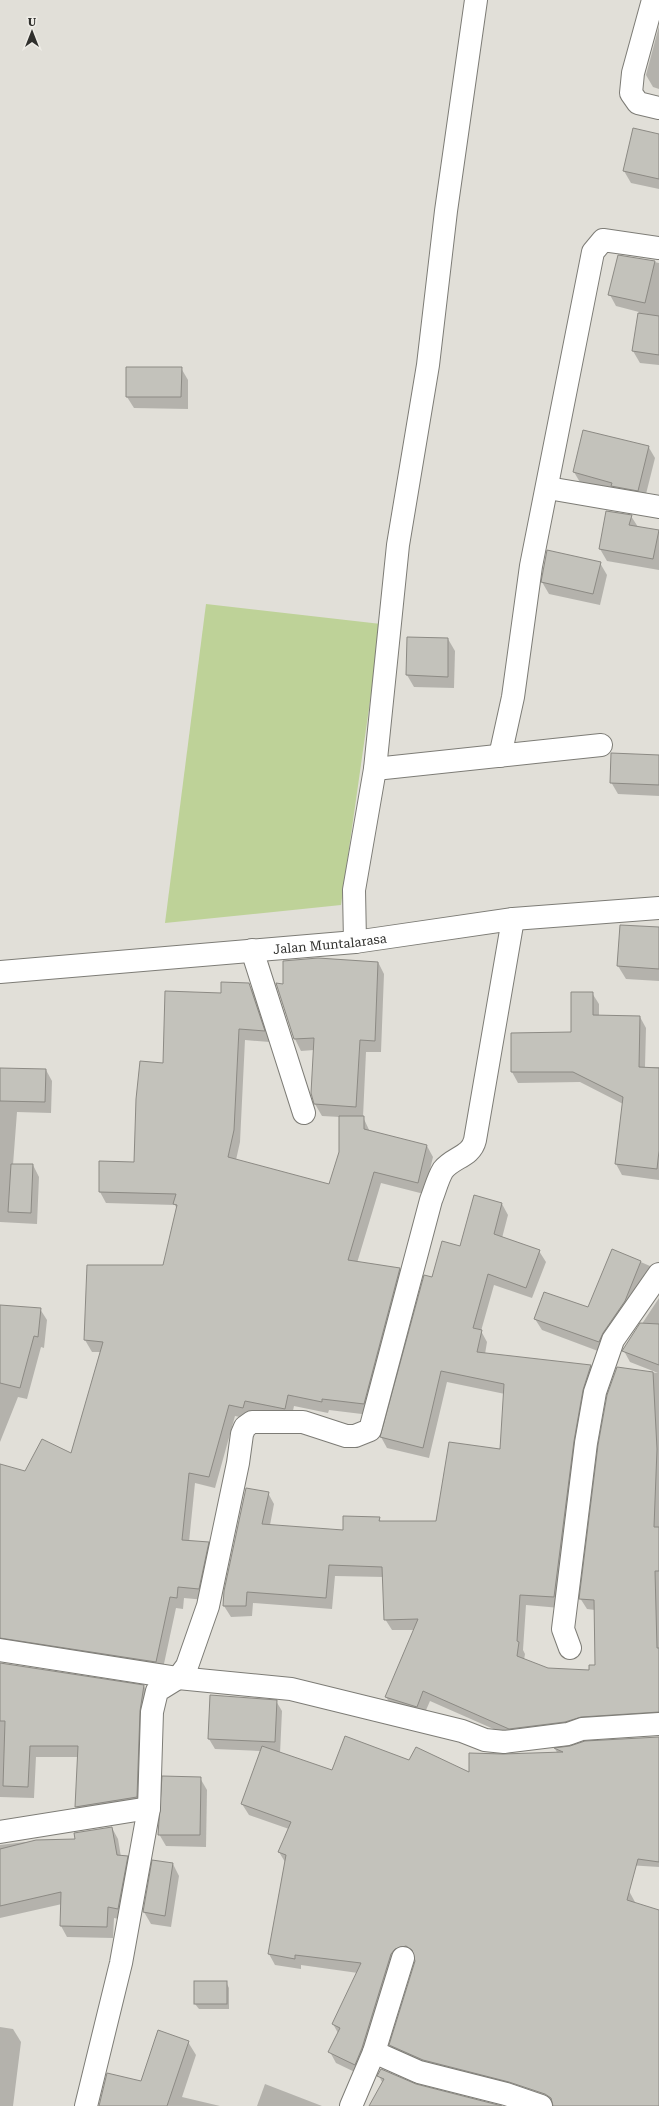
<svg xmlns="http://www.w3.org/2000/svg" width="659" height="2106" viewBox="0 0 659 2106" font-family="'Roboto Serif',serif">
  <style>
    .green { fill: #bed298 }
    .shadow { fill: #0003 }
    .building { fill: #c3c2bb; stroke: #8c8a84 }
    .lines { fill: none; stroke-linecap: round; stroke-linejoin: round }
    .minor-casing { stroke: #7d7c76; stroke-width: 24 }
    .minor { stroke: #fff; stroke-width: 22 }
    .labels { text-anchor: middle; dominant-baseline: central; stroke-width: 3; stroke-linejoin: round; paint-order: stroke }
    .street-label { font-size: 13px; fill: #30302d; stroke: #eeece6 }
  </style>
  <rect width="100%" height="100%" fill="#e1dfd8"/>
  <path class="green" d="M206 604 381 624 341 905 165 923Z"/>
  <g class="shadow">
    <path d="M659 26V89L653 87 646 75Z"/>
    <path d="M659 135V189L631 183 624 171Z"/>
    <path d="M646 260 659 263V365L640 363 633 351 639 312 616 306 610 295Z"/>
    <path d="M181 368 188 380V409L134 408 127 397Z"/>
    <path d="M648 446 655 458 644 502 581 484 574 472Z"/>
    <path d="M631 516 638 527 659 531V570L607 561 600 549Z"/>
    <path d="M600 563 607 575 600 605 549 594 542 582Z"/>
    <path d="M448 639 455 651 454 688 414 687 407 675Z"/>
    <path d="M659 756V796L618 794 611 782Z"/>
    <path d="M659 928V981L626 979 618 966Z"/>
    <path d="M337 959 339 961 378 962 384 974 381 1052H366L363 1117 370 1132 427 1146 433 1157 424 1194 381 1183 357 1263 399 1269 406 1281 370 1415 329 1410 328 1413 294 1406 291 1420 249 1419 235 1416 215 1488 195 1483 189 1542 208 1543 215 1554 205 1600 184 1598 183 1609 176 1608 162 1673 0 1651V1493L25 1472 71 1455 101 1352H92L85 1340 88 1266H164L177 1209 175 1205 106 1203 100 1192V1162L135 1163 164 1064 222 994 249 984 255 995 270 1042 245 1040 240 1142 236 1160 330 1186 340 1152V1117L322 1116 315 1104 314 1050 301 1051 295 1039 284 985V962Z"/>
    <path d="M592 993 599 1004V1016L640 1017 646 1028 645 1067H659V1180L622 1175 616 1164 623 1104 580 1082 518 1083 512 1072V1034L572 1033Z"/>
    <path d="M0 1069 46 1070 52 1081 51 1113 17 1112 13 1165H33L39 1177 37 1224 0 1222Z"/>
    <path d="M475 1197 502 1204 508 1215 502 1238 539 1251 546 1262 532 1298 494 1285 481 1331 487 1342 485 1354 591 1366 597 1376 560 1608 526 1605 523 1650 525 1654 524 1660 548 1669 590 1671 596 1666 595 1610 587 1609 580 1598 617 1369 658 1373 630 1362 624 1351 659 1298V1723L516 1739 430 1701 423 1717 393 1708 386 1697 414 1630H392L385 1619 384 1577 335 1576 332 1609 253 1603 252 1616 231 1617 224 1606 268 1493 274 1504 270 1525 344 1532 379 1518 381 1522H437L501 1451 505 1394 447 1382 429 1458 387 1448 381 1437 433 1279 461 1247Z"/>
    <path d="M613 1250 650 1266 657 1277 606 1354 542 1330 535 1319 588 1308Z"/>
    <path d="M0 1306 40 1309 47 1320 44 1348 41 1347 27 1399 18 1397 0 1442Z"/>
    <path d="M0 1664 144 1686 150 1698 143 1808 82 1818 76 1807 78 1757H36L34 1798 0 1797Z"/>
    <path d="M276 1701 282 1711 280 1754 332 1771 410 1761 470 1774 558 1754 555 1749 659 1738V1867L532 1859 629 1891 635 1902 659 1983V2106H554L397 2056 390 2045 416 1961 413 1957 361 2075 336 2063 330 2052 338 2033 333 2024 358 1973 301 1965V1969L275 1965 269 1954 285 1862 279 1852 289 1829 249 1815 242 1804 261 1751 215 1749 209 1739Z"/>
    <path d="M200 1778 207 1790 206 1847 166 1846 159 1834Z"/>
    <path d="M112 1828 118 1839 121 1857H127L133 1869 124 1920 114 1918 113 1938 67 1937 61 1926 62 1904 0 1918V1845L25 1842 76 1840Z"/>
    <path d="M153 1861 173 1864 179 1876 171 1927 151 1924 144 1912Z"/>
    <path d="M226 1982 229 1988V2009H199L195 2004Z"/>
    <path d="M0 2027 13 2029 21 2042 13 2106H0Z"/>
    <path d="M188 2042 196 2055 182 2097 220 2106H100L141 2083Z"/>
    <path d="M379 2076 415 2085 498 2106H381L383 2084Z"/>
    <path d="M265 2084 322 2106H257Z"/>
  </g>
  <g class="building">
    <path d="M633 128 659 134V179L623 171Z"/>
    <path d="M618 255 655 261 645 303 608 295Z"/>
    <path d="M638 313 659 316V355L632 351Z"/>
    <path d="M126 367H182L181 397H126Z"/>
    <path d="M583 430 649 446 638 491 611 486 612 483 573 472Z"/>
    <path d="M606 511 632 515 629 525 659 530 653 559 599 549Z"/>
    <path d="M547 550 601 562 593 594 541 582Z"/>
    <path d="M407 637 448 638V677L406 675Z"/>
    <path d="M611 753 659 755V785L610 783Z"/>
    <path d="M620 925 659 927V969L617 966Z"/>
    <path d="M318 958 378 962 375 1041 360 1040 356 1107 314 1104 311 1093 314 1038 294 1039 276 983 283 984V961Z"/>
    <path d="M221 982 249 983 265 1031 239 1029 234 1130 228 1157 329 1184 339 1152V1116H364V1129L427 1145 418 1183 374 1172 348 1260 400 1268 364 1404 322 1399V1402L288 1395 285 1409 245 1401 243 1408 229 1405 209 1477 189 1473 182 1540 209 1542 199 1589 178 1587 177 1598 170 1597 156 1662 0 1638V1464L25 1471 42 1439 71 1453 103 1342 84 1340 87 1265H163L177 1205 173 1204 176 1194 99 1192V1161L134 1162 136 1099 140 1061 163 1063 165 991 221 993Z"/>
    <path d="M571 992H593V1015L640 1016 639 1067 659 1068V1151L657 1169 615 1164 623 1097 573 1072H511V1033L571 1032Z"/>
    <path d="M0 1068 46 1069 45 1102 0 1101Z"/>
    <path d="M11 1164H33L31 1213 8 1212Z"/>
    <path d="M474 1195 502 1203 494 1234 540 1250 526 1288 488 1274 473 1328 482 1330 477 1352 591 1365 583 1390 574 1441 554 1597 520 1595 517 1641 519 1642 517 1656 548 1668 589 1670V1665H595L594 1600 579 1599 598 1445 607 1395 617 1367 653 1372 657 1449 654 1527H659V1571H655L657 1648H659V1712L581 1717 565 1722 509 1729 423 1691 417 1707 385 1697 418 1619 384 1620 382 1567 329 1565 326 1598 247 1592 246 1606H223L224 1591 246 1488 269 1492 262 1524 343 1530V1516L380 1517 379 1521H436L449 1442 500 1449 504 1384 441 1371 423 1448 380 1437 424 1275 432 1277 442 1241 460 1246Z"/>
    <path d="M612 1249 641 1261 625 1301 603 1333 599 1342 534 1319 544 1292 588 1307Z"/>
    <path d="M0 1305 41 1308 38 1337 34 1336 20 1388 0 1383Z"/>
    <path d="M640 1323 659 1324V1365L622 1351Z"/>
    <path d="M0 1663 144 1685 140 1711 137 1797 75 1807 78 1746H30L28 1787 3 1786 5 1721H0Z"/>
    <path d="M210 1695 277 1700 275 1742 208 1739Z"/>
    <path d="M345 1736 409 1760 416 1747 469 1772V1753L503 1754 563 1752 554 1748 570 1746 585 1741 659 1737V1862L638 1859 627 1900 659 1910V2106H553L551 2098 545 2094 509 2082 423 2060 389 2045 415 1961 412 1950 406 1946 395 1949 391 1954 362 2048 355 2065 328 2052 340 2028 332 2024 361 1963 295 1955V1959L268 1954 286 1855 278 1852 291 1822 241 1804 262 1746 332 1770Z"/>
    <path d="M162 1776 201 1777 200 1835H158Z"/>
    <path d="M112 1827 117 1855 128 1856 118 1909 108 1907 107 1927 60 1926 61 1892 0 1906V1849L36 1840 75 1839 74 1833Z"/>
    <path d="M152 1860 173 1863 165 1916 143 1912Z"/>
    <rect x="194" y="1981" width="33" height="23"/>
    <path d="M158 2030 189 2041 167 2106H99L107 2073 141 2081Z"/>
    <path d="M381 2069 416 2084 502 2106H369L384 2079 377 2076Z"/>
  </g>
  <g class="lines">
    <defs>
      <g id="minor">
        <path d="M653 0 633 73 631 93 638 103 659 108"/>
        <path d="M548 488 659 507"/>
        <path d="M500 756 513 697 531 566 593 252 603 240 659 248"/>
        <path d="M375 769 601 745"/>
        <path d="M355 942 354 890 375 769 398 545 428 365 446 211 476 0"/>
        <path d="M252 950 304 1113"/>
        <path id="s1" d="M0 972 355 942 513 919 659 908"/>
        <path d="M570 1648 563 1629 586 1443 595 1392 613 1340 659 1274"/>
        <path d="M0 1650 178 1678 291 1689 462 1731 485 1740 504 1742 568 1734 582 1729 659 1724"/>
        <path d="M0 1832 149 1808"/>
        <path d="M374 2052 419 2072 506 2094 541 2106"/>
        <path d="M86 2106 121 1963 149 1808 152 1712 157 1691 178 1678 187 1666 208 1606 238 1463 242 1434 245 1427 252 1422H303L346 1436H355L370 1430 431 1200C435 1190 438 1178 443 1170 453 1157 471 1157 475 1140L513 919"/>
        <path d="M351 2106 374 2052 403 1958"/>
      </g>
    </defs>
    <use href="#minor" class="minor-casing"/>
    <use href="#minor" class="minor"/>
  </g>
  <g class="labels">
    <g class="street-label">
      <text stroke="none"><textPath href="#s1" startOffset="331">Jalan Muntalarasa</textPath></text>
    </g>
  </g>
  <g transform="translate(32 32)" stroke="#eeece6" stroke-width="3" paint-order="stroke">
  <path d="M0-3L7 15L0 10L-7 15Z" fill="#30302d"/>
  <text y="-6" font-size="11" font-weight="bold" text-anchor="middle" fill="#30302d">U</text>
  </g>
</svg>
